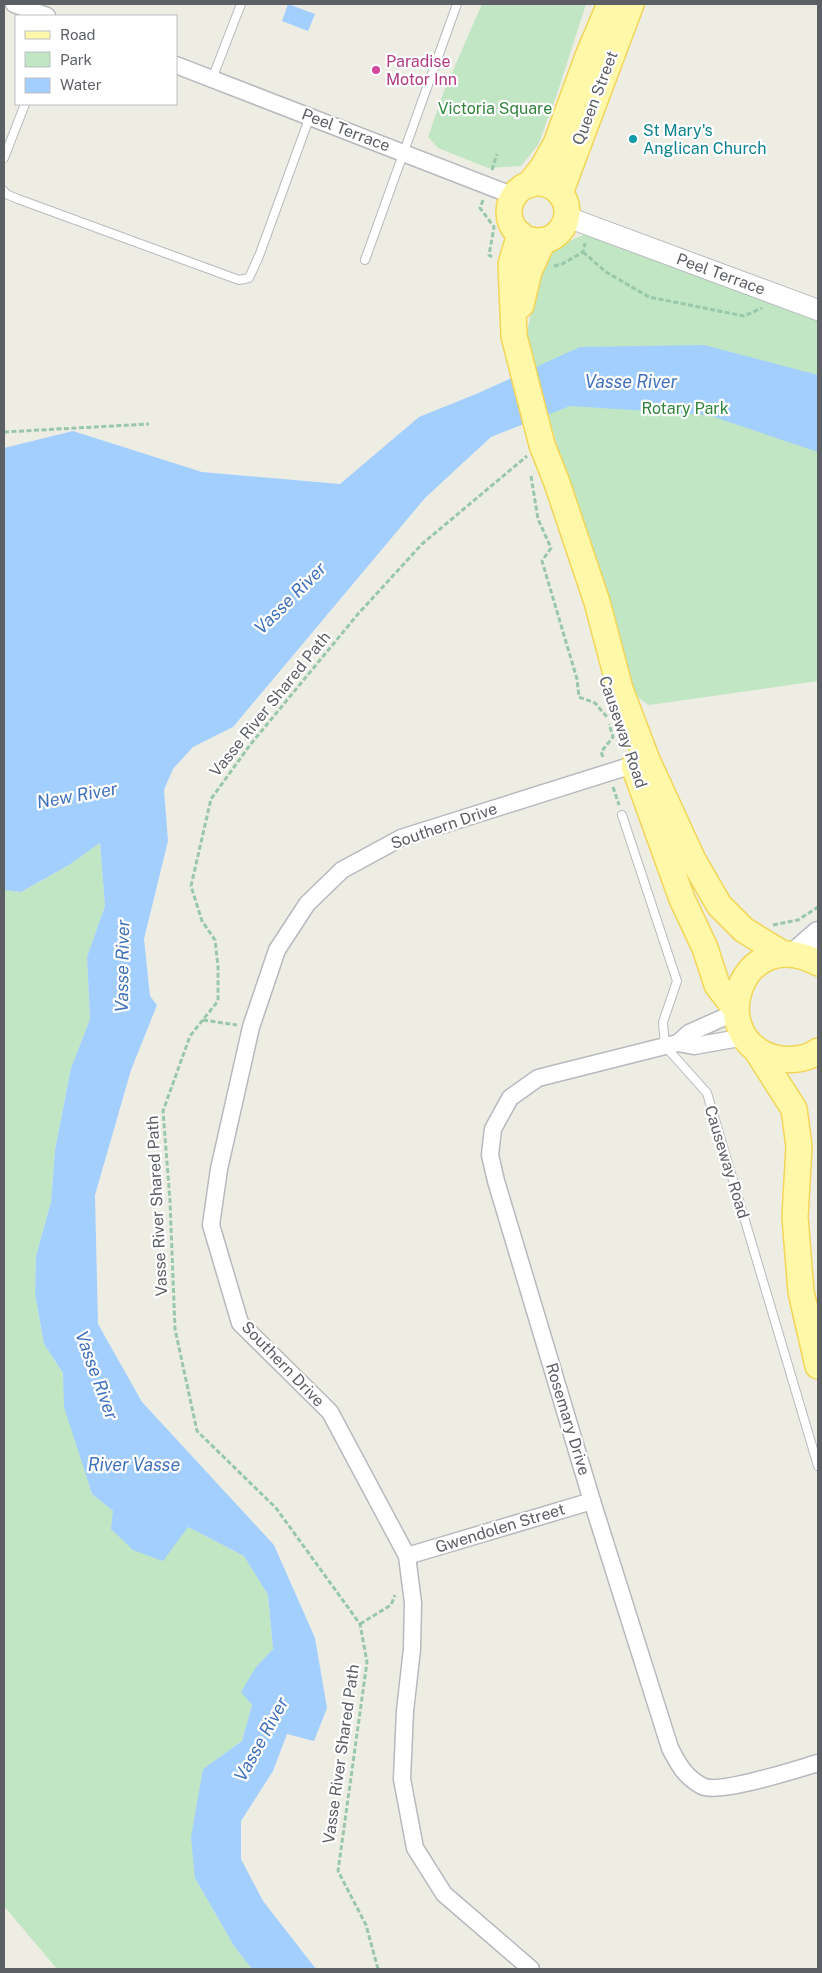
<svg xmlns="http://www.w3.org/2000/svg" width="822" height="1973" viewBox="0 0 822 1973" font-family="'Public Sans',sans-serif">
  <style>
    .green { fill: #c0e6c3 }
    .water { fill: #a3cfff }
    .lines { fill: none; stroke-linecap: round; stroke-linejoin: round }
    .service-casing { stroke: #b6b9be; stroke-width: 10 }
    .minor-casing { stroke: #b6b9be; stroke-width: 19 }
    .tertiary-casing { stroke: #b6b9be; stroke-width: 22 }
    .secondary-casing { stroke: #b7bac0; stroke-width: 25 }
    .primary-casing { stroke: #f3d558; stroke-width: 28 }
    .path { stroke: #99c7aa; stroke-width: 3; stroke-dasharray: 5 2.5; stroke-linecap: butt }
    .service { stroke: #fff; stroke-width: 8 }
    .minor { stroke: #fff; stroke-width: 16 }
    .tertiary { stroke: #fff; stroke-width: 20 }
    .secondary { stroke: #fff; stroke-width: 22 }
    .primary { stroke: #fff8a8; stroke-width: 25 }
    .hotel-dot { fill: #d1479c; stroke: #fff; stroke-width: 2 }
    .culture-dot { fill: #0f9aa8; stroke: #fff; stroke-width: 2 }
    .labels { text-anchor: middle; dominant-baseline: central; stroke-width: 4.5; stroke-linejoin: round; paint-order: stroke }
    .hotel-label { font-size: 16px; fill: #b23c85; stroke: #fff; text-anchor: start }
    .street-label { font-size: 16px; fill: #5c5f64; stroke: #fff }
    .park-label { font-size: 16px; fill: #33843f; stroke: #fff }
    .culture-label { font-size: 16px; fill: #0d838f; stroke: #fff; text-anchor: start }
    .water-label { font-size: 18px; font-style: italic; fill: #4072bc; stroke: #fff }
  </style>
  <rect width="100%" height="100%" fill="#eeede4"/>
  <g class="green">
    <path d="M482 4H586L556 97 538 145 521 166 488 168 438 148 428 137 444 91Z"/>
    <path d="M590 232 818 314V681L649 705 627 690 526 337 539 276 553 248Z"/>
    <path d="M100 843 105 906 87 957 90 1019 71 1068 55 1150 51 1202 36 1256 35 1294 44 1344 63 1373 65 1407 92 1494 113 1511 188 1527 244 1556 268 1595 273 1649 256 1667 252 1705 242 1741 203 1769 195 1878 234 1946 252 1969H57L4 1906V890L21 892 69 865Z"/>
  </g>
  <g class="water">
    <path d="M288 4 315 14 308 31 282 21Z"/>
    <path d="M704 345 818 375V452L708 415 570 406 491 437 425 498 233 727 193 747 173 769 164 790 168 841 144 939 150 996 157 1005 131 1070 95 1195 98 1324 142 1402 274 1545 315 1638 327 1708 314 1741 287 1734 273 1771 241 1821V1859L263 1901 316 1969H252L234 1946 195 1878 191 1837 203 1769 242 1741 252 1705 241 1692 256 1667 273 1649 268 1595 244 1556 188 1527 163 1561 133 1550 111 1529 113 1511 92 1494 64 1407 63 1373 44 1344 35 1294 36 1256 51 1202 55 1150 71 1068 90 1019 87 957 105 906 100 843 69 865 21 892 4 890V448L73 431 202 472 340 484 419 417 476 394 580 347Z"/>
  </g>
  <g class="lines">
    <defs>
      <g id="service">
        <path d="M212 79 241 4"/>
        <path d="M4 158 25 104"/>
        <path d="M4 191 6 194 18 199 239 280 249 278 259 256 310 116"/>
        <path d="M365 260 457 4"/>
        <path d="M622 815 677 981 663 1022 665 1046 707 1093 818 1466"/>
      </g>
      <g id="minor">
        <path d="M14 4 47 16"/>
        <path d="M176 65 514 196"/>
        <path d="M745 1037 694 1046 678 1043 665 1046 538 1078 510 1098 493 1129 490 1155 496 1181 592 1501 670 1748C678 1764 685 1777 702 1786 719 1795 797 1769 818 1763"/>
        <path d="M678 1043 689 1033 736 1012"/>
        <path d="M407 1556 592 1501"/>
        <path d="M531 1969 444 1894 415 1848 402 1779 405 1711 412 1649 413 1603 407 1556 330 1412 240 1323 211 1225 219 1169 251 1027 277 950 307 904 342 870 401 838 642 762"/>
      </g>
      <path id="tertiary" d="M567 217 818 310"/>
      <path id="secondary" d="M794 954 818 933"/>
      <g id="primary">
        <circle cx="538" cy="212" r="29"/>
        <path d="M529 185 543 167 556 144 588 56 610 4"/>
        <path d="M560 193 631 4"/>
        <path d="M520 234 511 264 514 336 542 445 557 483 597 602 620 689 647 760 693 860 719 905 744 930 783 954"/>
        <path d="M521 305 529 271 543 241"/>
        <path d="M634 766 682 899 705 948 717 985 735 1008"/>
        <path d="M818 963C740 921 703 1039 775 1058 789 1061 806 1060 818 1051"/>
        <path d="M755 1048 794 1109 799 1146 795 1217 801 1292 818 1366"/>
      </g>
    </defs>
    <use href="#service" class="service-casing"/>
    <use href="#minor" class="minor-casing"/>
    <use href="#tertiary" class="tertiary-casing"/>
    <use href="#secondary" class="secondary-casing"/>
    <use href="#primary" class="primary-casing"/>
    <g class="path">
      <path d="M492 170 497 154"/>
      <path d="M483 200 480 208 494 227 489 255 492 257"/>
      <path d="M583 252 606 272 649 297 744 316 762 308"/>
      <path d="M554 266 562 264 583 252 585 243"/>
      <path d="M4 432 149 424"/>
      <path d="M531 476 538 519 551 548 542 561 577 679 579 697 595 703 608 718"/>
      <path d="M603 757 601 752 613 737 609 724"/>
      <path d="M613 787 619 805"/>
      <path d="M773 925 798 920 818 907"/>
      <path d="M203 1020 237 1025"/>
      <path d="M360 1624 391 1605 395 1595"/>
      <path d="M378 1969 366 1925 338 1871 367 1662 360 1624 276 1508 197 1431 175 1329 170 1201 163 1111 190 1036 218 1001V967L215 940 202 921 191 886 211 799 250 745 358 614 422 544 527 456"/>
    </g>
    <use href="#service" class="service"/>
    <use href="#minor" class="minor"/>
    <use href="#tertiary" class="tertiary"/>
    <use href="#secondary" class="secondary"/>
    <use href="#primary" class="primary"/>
  </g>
  <circle class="hotel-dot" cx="376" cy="70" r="5"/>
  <circle class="culture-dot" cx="633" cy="139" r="5"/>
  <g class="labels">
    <g class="hotel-label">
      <text x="386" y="61">Paradise<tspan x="386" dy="18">Motor Inn</tspan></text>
    </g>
    <g class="street-label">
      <text transform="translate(595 98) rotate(-69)">Queen Street</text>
      <text transform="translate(346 130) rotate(21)">Peel Terrace</text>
      <text transform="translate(721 274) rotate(20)">Peel Terrace</text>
      <text transform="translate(270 704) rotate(-51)">Vasse River Shared Path</text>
      <text transform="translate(623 732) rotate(71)">Causeway Road</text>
      <text transform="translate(444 826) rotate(-19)">Southern Drive</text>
      <text transform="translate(727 1162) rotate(73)">Causeway Road</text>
      <text transform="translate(157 1206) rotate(-93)">Vasse River Shared Path</text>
      <text transform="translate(283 1364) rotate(46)">Southern Drive</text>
      <text transform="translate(568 1419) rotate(73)">Rosemary Drive</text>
      <text transform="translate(500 1528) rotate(-17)">Gwendolen Street</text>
      <text transform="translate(341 1754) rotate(-82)">Vasse River Shared Path</text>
    </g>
    <g class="park-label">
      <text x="495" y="108">Victoria Square</text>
      <text x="685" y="408">Rotary Park</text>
    </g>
    <g class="culture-label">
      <text x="643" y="130">St Mary's<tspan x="643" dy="18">Anglican Church</tspan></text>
    </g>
    <g class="water-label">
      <text x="631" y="381">Vasse River</text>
      <text transform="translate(290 598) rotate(-45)">Vasse River</text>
      <text transform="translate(77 795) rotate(-10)">New River</text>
      <text transform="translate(122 966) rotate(-89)">Vasse River</text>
      <text transform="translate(97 1375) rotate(70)">Vasse River</text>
      <text x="134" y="1464">River Vasse</text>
      <text transform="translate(261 1739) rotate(-61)">Vasse River</text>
    </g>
  </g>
  <rect width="822" height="1973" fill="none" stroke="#5c5f64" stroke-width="10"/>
  <rect x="15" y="15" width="162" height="90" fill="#ffffff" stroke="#bebfc1"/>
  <rect x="25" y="31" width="25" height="8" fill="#fff8a8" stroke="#bebfc1"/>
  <text x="60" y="40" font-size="15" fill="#5c5f64">Road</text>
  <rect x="25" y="52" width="25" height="15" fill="#c0e6c3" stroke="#bebfc1"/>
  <text x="60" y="65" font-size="15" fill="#5c5f64">Park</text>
  <rect x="25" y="78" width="25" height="15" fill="#a3cfff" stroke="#bebfc1"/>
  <text x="60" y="90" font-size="15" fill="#5c5f64">Water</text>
</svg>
